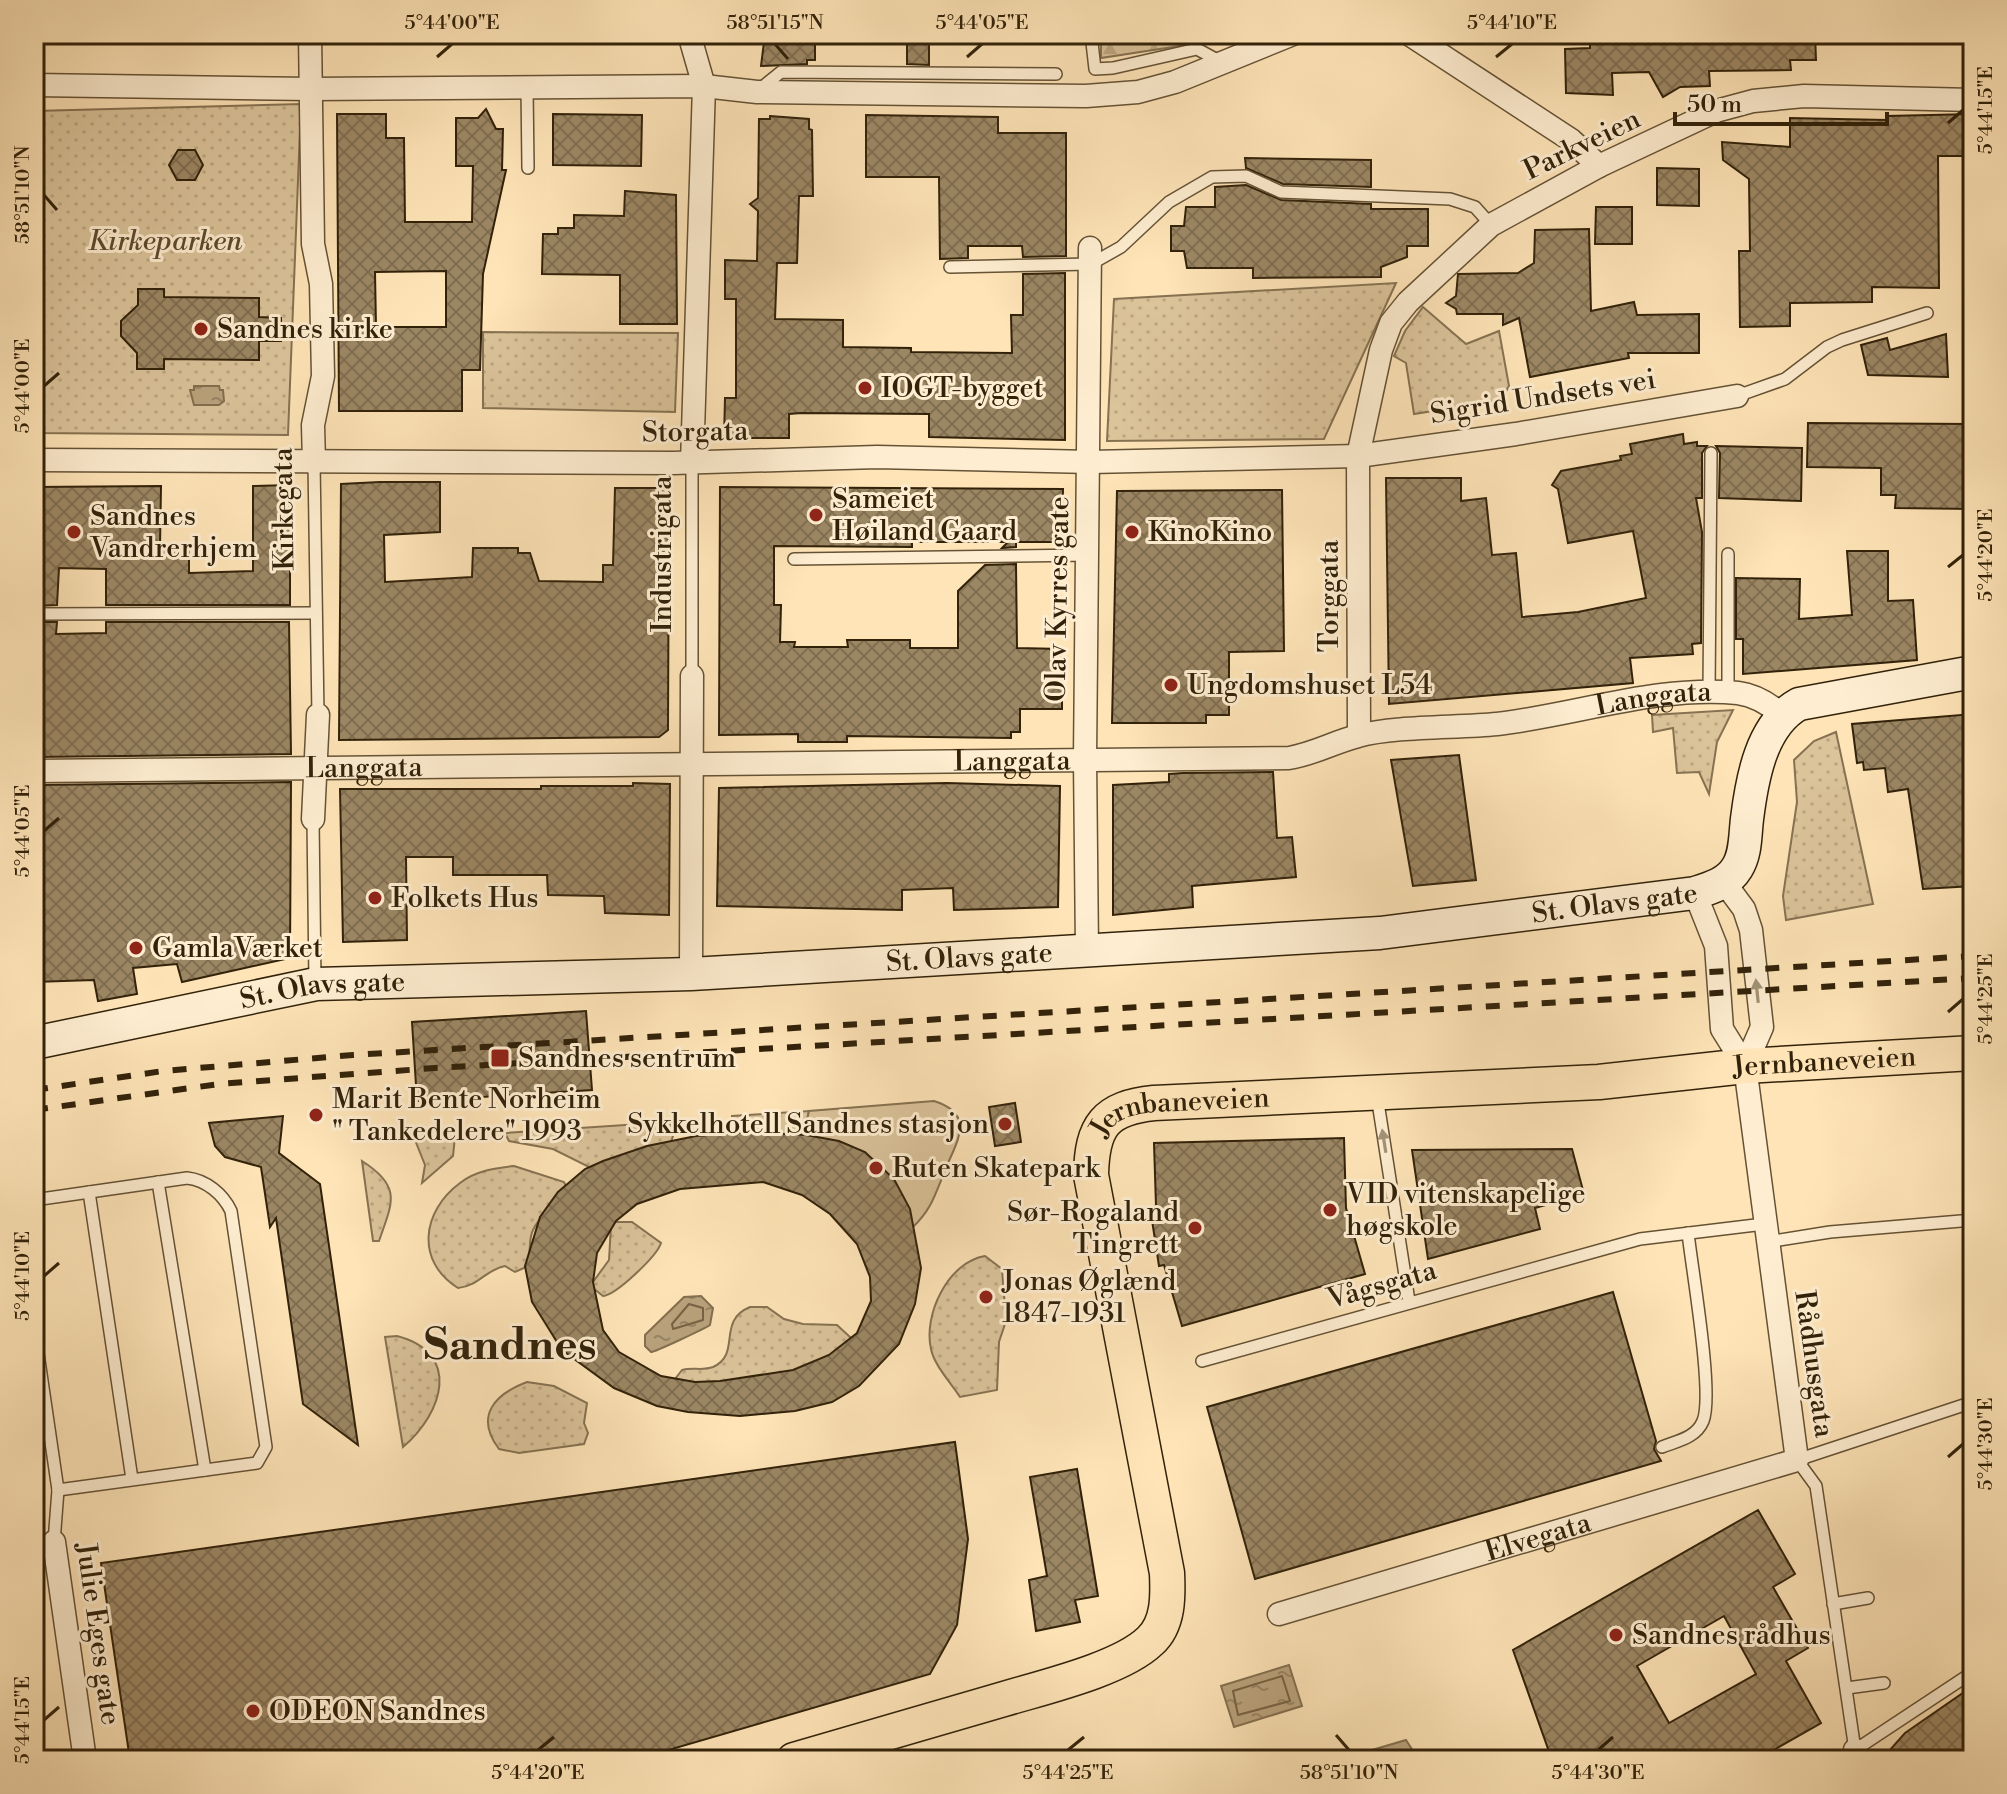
<svg xmlns="http://www.w3.org/2000/svg" width="2007" height="1794" viewBox="0 0 2007 1794" font-family="'Libre Bodoni',serif">
  <style>
    .grass { fill: url(#grass-dots); stroke: #867252; stroke-width: 2 }
    .forest { fill: url(#forest-firs); stroke: #867252; stroke-width: 2 }
    .garden { fill: #dbc39a; stroke: #867252; stroke-width: 2 }
    .water { fill: url(#water-ripples); stroke: #836f4e; stroke-width: 2 }
    .lines { fill: none; stroke-linecap: round; stroke-linejoin: round }
    .shore { stroke: #766243; stroke-width: 2 }
    .building { fill: url(#building-cross-hatch); stroke: #32220a; stroke-width: 2; fill-rule: evenodd }
    .lane-casing { stroke: #655235; stroke-width: 14 }
    .street-casing { stroke: #655235; stroke-width: 25 }
    .secondary-casing { stroke: #32220a; stroke-width: 35 }
    .primary-casing { stroke: #32220a; stroke-width: 37 }
    .lane { stroke: #feedd0; stroke-width: 11 }
    .street { stroke: #feedd0; stroke-width: 22 }
    .secondary { stroke: #feedd0; stroke-width: 32 }
    .primary { stroke: #fee4b7; stroke-width: 34 }
    .rail { stroke: #32220a; stroke-width: 6; stroke-dasharray: 14 14; stroke-linecap: butt }
    .oneway { fill: #a29277 }
    .ticks { fill: none; stroke: #32220a; stroke-width: 3 }
    .poi-dot { fill: #8f2418; stroke: #feedd0; stroke-width: 3 }
    .labels { text-anchor: middle; dominant-baseline: central; stroke-width: 6; stroke-linejoin: round; paint-order: stroke }
    .street-label { font-size: 28px; fill: #32220a; stroke: #feedd0 }
    .park-label { font-size: 28px; font-style: italic; fill: #5c4a2e; stroke: #feedd0 }
    .poi-label { font-size: 28px; fill: #32220a; stroke: #feedd0; text-anchor: start }
    .town-label { font-size: 44px; font-weight: bold; fill: #32220a; stroke: #feedd0 }
    .neatline { fill: none; stroke: #32220a; stroke-width: 3 }
    .ticks-label { font-size: 20px; text-anchor: middle; fill: #32220a }
  </style>
  <defs>
    <pattern id="grass-dots" width="8" height="8" patternUnits="userSpaceOnUse" patternTransform="scale(2)"><rect width="8" height="8" fill="#dbc39a"/><path d="M2 2h.1M6 6h.1" fill="none" stroke="#bca783" stroke-width="1.8" stroke-linecap="round"/></pattern>
    <pattern id="forest-firs" width="22" height="20" patternUnits="userSpaceOnUse" patternTransform="scale(2)"><rect width="22" height="20" fill="#dbc39a"/><path d="M5 1l3.5 6h-7zM16 11l3.5 6h-7z" fill="#bca783"/></pattern>
    <pattern id="water-ripples" width="26" height="14" patternUnits="userSpaceOnUse" patternTransform="scale(2)"><rect width="26" height="14" fill="#b9a27c"/><path d="M2 4q2-2 4 0t4 0M15 11q2-2 4 0t4 0" fill="none" stroke="#978464"/></pattern>
    <pattern id="building-cross-hatch" width="8" height="8" patternUnits="userSpaceOnUse" patternTransform="scale(2)"><rect width="8" height="8" fill="#9c8764"/><path d="M0 0l8 8M0 8l8-8" fill="none" stroke="#806e51"/></pattern>
  </defs>
  <rect width="100%" height="100%" fill="#fee4b7"/>
  <filter id="stains"><feTurbulence type="fractalNoise" baseFrequency=".0025" numOctaves="4"/><feColorMatrix values="0 0 0 0 .2 0 0 0 0 .09 0 0 0 0 .02 0 0 0 .5 -.17"/></filter>
  <radialGradient id="worn" r=".72"><stop offset=".6" stop-color="#630" stop-opacity="0"/><stop offset="1" stop-color="#630" stop-opacity=".3"/></radialGradient>
  <g class="grass">
    <path d="M301 104 288 435 34 433V111Z"/>
    <path d="M1396 283 1324 439 1107 441 1114 299Z"/>
    <path d="M1423 307 1466 344 1499 331 1509 386 1501 400 1414 414 1406 363 1394 356 1405 331Z"/>
    <path d="M483 332 678 333 675 412 483 408Z"/>
    <path d="M1733 710 1717 742 1709 794 1699 772 1677 773 1673 728 1653 732 1652 715Z"/>
    <path d="M1836 732 1873 904 1786 920 1783 896 1797 802 1794 760 1814 741Z"/>
    <path d="M809 1111 802 1142 729 1138 732 1116Z"/>
    <path d="M670 1122 673 1136 670 1145 593 1169 553 1149 509 1141 505 1133Z"/>
    <path d="M455 1137 453 1156 422 1183 425 1165 415 1140Z"/>
    <path d="M362 1161C403 1187 392 1203 379 1241H373Z"/>
    <path d="M514 1166 564 1182 569 1192C557 1203 540 1215 533 1230 527 1243 533 1256 524 1268L515 1272 505 1266C485 1270 479 1286 458 1288 415 1261 422 1211 460 1183 475 1171 495 1168 514 1166Z"/>
    <path d="M616 1222H632L661 1243C657 1256 616 1295 603 1296L593 1288V1282L609 1260 611 1225Z"/>
    <path d="M985 1256 1002 1269 1006 1321 999 1342 997 1390 960 1397C951 1383 934 1365 931 1349 923 1315 948 1262 985 1256Z"/>
    <path d="M750 1307H767L784 1319 803 1324 837 1325 850 1337 851 1347 768 1396 675 1379 682 1370C692 1367 703 1371 713 1367 742 1354 716 1321 750 1307Z"/>
    <path d="M397 1336C462 1353 443 1413 403 1447L385 1337Z"/>
    <path d="M527 1382 554 1386 587 1403 584 1423 588 1433 584 1444 519 1453 499 1449C474 1416 495 1394 527 1382Z"/>
  </g>
  <path class="forest" d="M1101 34H1219L1186 45 1101 58Z"/>
  <path class="garden" d="M934 1101C979 1115 954 1145 944 1173 935 1195 931 1210 913 1227L802 1142 809 1111Z"/>
  <g class="water">
    <path d="M194 386H219L220 390H223L224 401 219 405H194L190 390H194Z"/>
    <path d="M701 1296 713 1308 710 1325C704 1329 655 1352 651 1352L645 1346V1335L684 1297Z"/>
    <path d="M1289 1665 1302 1706 1234 1727 1221 1686Z"/>
    <path d="M1406 1740 1419 1760H1338Z"/>
  </g>
  <g class="lines">
    <g class="shore">
      <path d="M689 1304 703 1308V1320L673 1329 672 1324Z"/>
      <path d="M1282 1676 1290 1701 1238 1715 1233 1691Z"/>
    </g>
  </g>
  <g class="building">
    <path d="M765 34H815V60H807V64L761 66Z"/>
    <path d="M907 34H929V65L907 64Z"/>
    <path d="M1611 34H1815L1816 60H1790L1791 70 1709 71 1710 86 1680 87 1663 97 1649 72 1612 73 1613 95 1566 93 1565 49 1590 48V42L1611 41Z"/>
    <path d="M486 109 496 129H503L502 170H506L483 274 480 370H462V411H339L337 114H386V138H404L405 222H472L473 166H456V118H478ZM446 271V327H376L375 272Z"/>
    <path d="M553 114 642 115 641 166 553 165Z"/>
    <path d="M1973 114V156H1938L1939 288 1872 287V302L1790 303V326L1740 327 1739 251H1750L1749 179 1723 160 1722 142 1790 147V118L1887 120V116Z"/>
    <path d="M866 115 998 117V133H1066V256L1023 257 1022 246H968V258L940 259 939 177H866Z"/>
    <path d="M770 116 809 119V129L812 130 813 196H799L797 263H777L775 319 843 320V347L911 348V352L1012 353 1011 315H1023V274L1065 273V440L929 437V414L801 413 789 414V438H724L725 398H736V299H725V260L757 261 758 211 750 204 758 198 759 119H770Z"/>
    <path d="M178 150H195L203 165 195 180H177L169 165Z"/>
    <path d="M1245 158 1371 160V187L1283 184 1246 168Z"/>
    <path d="M1657 168 1699 169V206L1657 205Z"/>
    <path d="M1246 185 1281 200 1371 204V209H1428V246H1407V257L1381 267V277L1253 278V268H1187L1184 251H1171V226H1184L1186 207H1215V187Z"/>
    <path d="M625 191 676 195 677 324H620V275L542 274 543 234H558V228H574V215L624 216Z"/>
    <path d="M1596 207H1632V244H1595Z"/>
    <path d="M1589 229 1591 311 1634 302 1637 315 1699 314V353H1628L1629 358 1530 377 1519 318 1503 325V314H1457L1456 309 1446 303 1456 296 1458 274 1518 273 1534 263 1535 230Z"/>
    <path d="M138 289H164V297L259 298V317L281 318V341H259V360L164 359V369H137V353L121 336V321L138 305Z"/>
    <path d="M1946 334 1948 377 1868 375 1861 345 1887 338 1890 350Z"/>
    <path d="M1808 423 1973 424V509L1895 508 1896 495H1881V468L1807 467Z"/>
    <path d="M1683 434 1684 444 1697 442V446H1707L1702 453V498H1696L1702 532 1701 643 1692 644 1693 654 1630 658 1633 683 1389 704 1386 478H1461V501L1486 498 1492 555 1516 553 1522 617 1578 612 1646 598 1633 531 1568 543 1558 489 1552 485 1561 471 1621 460 1620 456 1632 454 1630 444Z"/>
    <path d="M1716 446 1802 448 1801 501 1719 498 1720 453Z"/>
    <path d="M380 482H440V532L384 535 385 582 472 577 473 548H518V553H530L539 581 603 582V565H613L615 488H669L668 730 659 737 339 740 341 484Z"/>
    <path d="M290 485V605H106V569L59 568 57 605 34 606V487L161 486 160 547H189V573L253 571V486Z"/>
    <path d="M720 487 1063 489 1062 542H1016V547L1002 548 1008 542H912V547L774 546V605H781L780 642H795L794 647H848L847 640H910V648H958V591L985 565 1016 564 1017 648 1062 649V709H1020V732H1011V738L847 736V742H798V734L719 735Z"/>
    <path d="M1282 490 1284 651 1229 652V715H1206V723H1112L1117 491Z"/>
    <path d="M1847 551H1888V601L1913 600 1917 660 1743 674V639H1736V578L1800 579 1799 619 1852 615Z"/>
    <path d="M34 622H57L56 634 106 633V622H289L291 754 34 757Z"/>
    <path d="M1973 714V886L1923 889 1908 789 1888 792 1885 768 1864 770 1863 762 1857 763 1852 724Z"/>
    <path d="M1459 755 1476 880 1413 886 1391 760Z"/>
    <path d="M1273 772 1277 838 1292 837 1296 877 1192 886 1193 907 1113 915V785L1169 782V774L1183 773Z"/>
    <path d="M291 782 290 958 182 982 177 964 133 968 137 994 98 1001 94 980 34 982V785Z"/>
    <path d="M633 783 670 784 669 915 605 913 604 896 548 895 547 875H453V857H406L407 940 343 942 340 789H541V786H633Z"/>
    <path d="M947 783 1060 786 1058 907 954 910 953 888 902 890V910L717 906 719 788Z"/>
    <path d="M586 1011 592 1090 417 1101 412 1022Z"/>
    <path d="M1015 1103 1021 1142 995 1146 989 1107Z"/>
    <path d="M283 1116 279 1153 320 1184 358 1445 303 1404 276 1218 270 1227 261 1167 225 1157 215 1146 209 1123Z"/>
    <path d="M746 1132 806 1135 839 1141 865 1152 894 1179 910 1209 921 1268 915 1304 899 1344 859 1386 832 1402 795 1411 740 1416 688 1412 657 1406 614 1388 562 1350 532 1302 525 1266 540 1217 558 1192 585 1169 603 1161 647 1146 696 1136ZM763 1182 802 1195 830 1214 857 1244 870 1277 871 1301 857 1333 829 1355 793 1370 720 1381 695 1382 661 1376 619 1352 603 1330 593 1282 597 1253 616 1221 637 1204 680 1189Z"/>
    <path d="M1344 1138 1346 1208 1365 1274 1182 1326 1164 1265 1159 1266 1150 1207 1156 1206 1154 1143Z"/>
    <path d="M1572 1149 1584 1194 1535 1208 1540 1229 1428 1259 1412 1150Z"/>
    <path d="M1613 1292 1656 1441 1654 1449 1661 1461 1255 1579 1207 1407Z"/>
    <path d="M955 1442 968 1539 957 1625 930 1674 634 1760H130L101 1563Z"/>
    <path d="M1077 1469 1098 1596 1075 1600 1080 1622 1036 1631 1029 1580 1047 1576 1030 1477Z"/>
    <path d="M1758 1510 1795 1574 1773 1587 1808 1648 1786 1661 1821 1723 1756 1760H1552L1513 1650ZM1724 1616 1756 1674 1669 1723 1637 1666Z"/>
    <path d="M1973 1686V1760H1881L1905 1733Z"/>
  </g>
  <g class="lines">
    <defs>
      <g id="lane">
        <path d="M1091 34 1095 69 1113 68 1197 49 1221 62"/>
        <path d="M527 87 528 168"/>
        <path d="M760 89 781 72 1056 74"/>
        <path d="M950 267 1091 264 1121 247 1169 202 1212 177 1246 176 1281 192 1450 199 1475 207 1491 225"/>
        <path d="M1737 396 1785 379 1827 347 1842 340 1927 313"/>
        <path d="M314 463 318 715"/>
        <path d="M692 463V676"/>
        <path d="M794 559 1088 555"/>
        <path d="M34 614 316 613"/>
        <path d="M1709 693 1711 453"/>
        <path d="M1728 693V554"/>
        <path d="M313 819 315 983"/>
        <path d="M1377 1096 1409 1301"/>
        <path d="M158 1182 205 1470"/>
        <path d="M89 1192 132 1479"/>
        <path d="M34 1200 187 1178C206 1180 223 1194 231 1211L266 1447 257 1463 58 1490"/>
        <path d="M1767 1242 1830 1232 1973 1220"/>
        <path d="M34 1326 58 1490 54 1542 34 1545"/>
        <path d="M1202 1361 1640 1239 1764 1224"/>
        <path d="M1973 1402 1797 1460 1816 1486 1855 1750 1973 1672"/>
        <path d="M1662 1447C1677 1441 1696 1438 1703 1421 1714 1394 1692 1270 1688 1233"/>
        <path d="M1833 1604 1868 1598"/>
        <path d="M1847 1688 1884 1683"/>
      </g>
      <g id="street">
        <path d="M310 34 313 244 321 284 323 376 313 425 314 463"/>
        <path d="M689 34 704 86 692 463"/>
        <path d="M1409 34 1571 140 1599 166"/>
        <path d="M34 85 310 89 704 86 757 92 1086 96 1138 92 1175 82 1293 34"/>
        <path d="M34 460 673 463 877 457 1090 462 1358 456 1516 434 1737 396"/>
        <path d="M1359 735 1358 456 1381 350 1391 323 1408 302 1491 225 1599 166 1716 111 1753 101 1804 96 1973 100"/>
        <path id="s1" d="M34 771 1289 758C1314 754 1334 742 1358 736 1394 726 1457 728 1497 724 1576 715 1658 685 1738 693 1754 695 1769 704 1781 714"/>
        <path d="M313 819 318 715"/>
        <path d="M1724 882 1744 909 1751 930 1762 1027 1745 1066"/>
        <path d="M1087 950 1085 759 1090 248"/>
        <path d="M691 974 692 676"/>
        <path d="M54 1542 85 1760"/>
        <path id="s2" d="M1279 1614 1797 1460 1745 1066 1722 1029 1716 946 1695 893"/>
        <path d="M1855 1750 1856 1760"/>
      </g>
      <g id="secondary">
        <path id="s3" d="M34 1043 316 984 691 974 1380 933 1695 893C1711 888 1728 883 1737 868 1746 854 1745 835 1747 819 1752 779 1761 725 1799 704L1973 672"/>
      </g>
      <g id="primary">
        <path id="s4" d="M794 1760C864 1740 934 1719 1004 1699 1044 1687 1121 1669 1150 1641 1169 1624 1168 1595 1167 1573L1091 1175C1092 1126 1105 1108 1154 1103L1599 1082 1745 1066 1973 1053"/>
      </g>
    </defs>
    <use href="#lane" class="lane-casing"/>
    <use href="#street" class="street-casing"/>
    <use href="#secondary" class="secondary-casing"/>
    <use href="#primary" class="primary-casing"/>
    <use href="#lane" class="lane"/>
    <use href="#street" class="street"/>
    <use href="#secondary" class="secondary"/>
    <use href="#primary" class="primary"/>
    <g class="rail">
      <path d="M34 1090 163 1071 353 1055 1973 956"/>
      <path d="M34 1110 219 1084 435 1068 1973 978"/>
    </g>
  </g>
  <defs><path id="oneway-solid" d="M-6-.8H1V-3.2L6.5 0L1 3.2V.8H-6Z" transform="scale(2)"/></defs>
  <g class="oneway">
    <use href="#oneway-solid" transform="translate(1757 991) rotate(-96)"/>
    <use href="#oneway-solid" transform="translate(1384 1141) rotate(-99)"/>
  </g>
  <path class="ticks" d="M775 44 788 59M437 57 452 44M967 57 982 44M1496 57 1512 44M1948 123 1963 110M44 195 57 210M44 386 59 373M1948 567 1963 555M44 831 59 818M1948 1012 1963 999M44 1276 59 1263M1948 1457 1963 1444M44 1720 59 1707M1336 1735 1349 1750M538 1750 554 1737M1068 1750 1084 1737M1598 1750 1613 1737"/>
  <g class="poi-dot">
    <circle cx="201" cy="329" r="8"/>
    <circle cx="865" cy="388" r="8"/>
    <circle cx="816" cy="515" r="8"/>
    <circle cx="74" cy="532" r="8"/>
    <circle cx="1132" cy="532" r="8"/>
    <circle cx="1171" cy="685" r="8"/>
    <circle cx="375" cy="898" r="8"/>
    <circle cx="136" cy="948" r="8"/>
    <rect x="490" y="1048" width="20" height="20" rx="4"/>
    <circle cx="316" cy="1115" r="8"/>
    <circle cx="1005" cy="1124" r="8"/>
    <circle cx="876" cy="1168" r="8"/>
    <circle cx="1330" cy="1210" r="8"/>
    <circle cx="1195" cy="1228" r="8"/>
    <circle cx="986" cy="1297" r="8"/>
    <circle cx="1616" cy="1635" r="8"/>
    <circle cx="253" cy="1711" r="8"/>
  </g>
  <g class="labels">
    <g class="street-label">
      <text transform="translate(1582 145) rotate(-26)">Parkveien</text>
      <text transform="translate(1543 397) rotate(-9)">Sigrid Undsets vei</text>
      <text transform="translate(695 432) rotate(-1)">Storgata</text>
      <text transform="translate(284 509) rotate(-91)">Kirkegata</text>
      <text transform="translate(662 554) rotate(-90)">Industrigata</text>
      <text transform="translate(1329 596) rotate(-90)">Torggata</text>
      <text transform="translate(1058 599) rotate(-89)">Olav Kyrres gate</text>
      <text stroke="none"><textPath href="#s1" startOffset="1626">Langgata</textPath></text>
      <text stroke="none"><textPath href="#s1" startOffset="978">Langgata</textPath></text>
      <text stroke="none"><textPath href="#s1" startOffset="330">Langgata</textPath></text>
      <text stroke="none"><textPath href="#s3" startOffset="1590">St. Olavs gate</textPath></text>
      <text stroke="none"><textPath href="#s3" startOffset="942">St. Olavs gate</textPath></text>
      <text stroke="none"><textPath href="#s3" startOffset="294">St. Olavs gate</textPath></text>
      <text stroke="none"><textPath href="#s4" startOffset="1636">Jernbaneveien</textPath></text>
      <text stroke="none"><textPath href="#s4" startOffset="988">Jernbaneveien</textPath></text>
      <text transform="translate(1382 1285) rotate(-16)">Vågsgata</text>
      <text transform="translate(1814 1364) rotate(82)">Rådhusgata</text>
      <text stroke="none"><textPath href="#s2" startOffset="270">Elvegata</textPath></text>
      <text transform="translate(98 1634) rotate(82)">Julie Eges gate</text>
    </g>
    <g class="park-label">
      <text x="165" y="241">Kirkeparken</text>
    </g>
    <g class="poi-label">
      <text x="217" y="329">Sandnes kirke</text>
      <text x="881" y="388">IOGT-bygget</text>
      <text x="832" y="499">Sameiet<tspan x="832" dy="32">Høiland Gaard</tspan></text>
      <text x="90" y="516">Sandnes<tspan x="90" dy="32">Vandrerhjem</tspan></text>
      <text x="1148" y="532">KinoKino</text>
      <text x="1187" y="685">Ungdomshuset L54</text>
      <text x="391" y="898">Folkets Hus</text>
      <text x="152" y="948">GamlaVærket</text>
      <text x="518" y="1058">Sandnes sentrum</text>
      <text x="332" y="1099">Marit Bente Norheim<tspan x="332" dy="32">" Tankedelere" 1993</tspan></text>
      <text x="989" y="1124" text-anchor="end">Sykkelhotell Sandnes stasjon</text>
      <text x="892" y="1168">Ruten Skatepark</text>
      <text x="1346" y="1194">VID vitenskapelige<tspan x="1346" dy="32">høgskole</tspan></text>
      <text x="1179" y="1212" text-anchor="end">Sør-Rogaland<tspan x="1179" dy="32">Tingrett</tspan></text>
      <text x="1002" y="1281">Jonas Øglænd<tspan x="1002" dy="32">1847-1931</tspan></text>
      <text x="1632" y="1635">Sandnes rådhus</text>
      <text x="269" y="1711">ODEON Sandnes</text>
    </g>
    <g class="town-label">
      <text x="510" y="1345">Sandnes</text>
    </g>
  </g>
  <rect width="2007" height="1794" fill="none" stroke="#fee4b7" stroke-width="88"/>
  <path d="M1675 112v12h212v-12" fill="none" stroke="#32220a" stroke-width="4"/>
  <text x="1687" y="112" font-size="24" fill="#32220a" stroke="#feedd0" stroke-width="6" paint-order="stroke">50 m</text>
  <rect x="44" y="44" width="1919" height="1706" class="neatline"/>
  <g class="ticks-label">
    <text x="452" y="29">5°44'00"E</text>
    <text x="775" y="29">58°51'15"N</text>
    <text x="982" y="29">5°44'05"E</text>
    <text x="1512" y="29">5°44'10"E</text>
    <text transform="translate(1985 110) rotate(-90)" y="7">5°44'15"E</text>
    <text transform="translate(22 195) rotate(-90)" y="7">58°51'10"N</text>
    <text transform="translate(22 386) rotate(-90)" y="7">5°44'00"E</text>
    <text transform="translate(1985 555) rotate(-90)" y="7">5°44'20"E</text>
    <text transform="translate(22 831) rotate(-90)" y="7">5°44'05"E</text>
    <text transform="translate(1985 999) rotate(-90)" y="7">5°44'25"E</text>
    <text transform="translate(22 1276) rotate(-90)" y="7">5°44'10"E</text>
    <text transform="translate(1985 1444) rotate(-90)" y="7">5°44'30"E</text>
    <text transform="translate(22 1720) rotate(-90)" y="7">5°44'15"E</text>
    <text x="538" y="1779">5°44'20"E</text>
    <text x="1068" y="1779">5°44'25"E</text>
    <text x="1349" y="1779">58°51'10"N</text>
    <text x="1598" y="1779">5°44'30"E</text>
  </g>
  <rect width="100%" height="100%" filter="url(#stains)"/>
  <rect width="100%" height="100%" fill="url(#worn)"/>
</svg>
